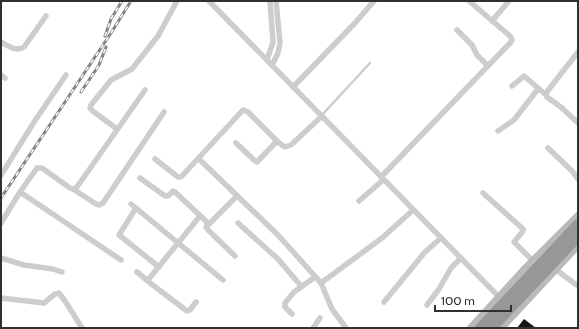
<svg xmlns="http://www.w3.org/2000/svg" width="579" height="329" viewBox="0 0 579 329" font-family="Cabin,sans-serif">
  <style>
    .building { fill: #171717 }
    .lines { fill: none; stroke-linecap: round; stroke-linejoin: round }
    .lane { stroke: #cdcdcd; stroke-width: 2.5 }
    .street { stroke: #cdcdcd; stroke-width: 5.5 }
    .secondary { stroke: #bababa; stroke-width: 8 }
    .highway { stroke: #979797; stroke-width: 10 }
    .rail-casing { stroke: #858585; stroke-width: 3 }
    .rail { stroke: #fff; stroke-width: 1.5; stroke-dasharray: 4.5; stroke-linecap: butt }
  </style>
  <rect width="100%" height="100%" fill="#fff"/>
  <path class="building" d="M524 319 536 328H517Z"/>
  <g class="lines">
    <path class="lane" d="M322 115 370 63"/>
    <g class="street">
      <path d="M209 1 500 298"/>
      <path d="M492 21 509 1"/>
      <path d="M457 30 472 45 477 55 488 66"/>
      <path d="M1 42C8 46 16 52 24 47L46 16"/>
      <path d="M578 52 546 93 547 97 562 108 578 123"/>
      <path d="M267 60 273 42 270 1"/>
      <path d="M272 65 278 53 280 43 276 1"/>
      <path d="M1 75 5 78"/>
      <path d="M512 86 524 76 546 95"/>
      <path d="M293 87 355 23 374 1"/>
      <path d="M117 129 94 112 90 108 91 105 111 80 132 69 158 36 177 1"/>
      <path d="M498 131 514 120 538 89"/>
      <path d="M236 143 254 160 257 162 277 141"/>
      <path d="M548 148 572 171 578 179"/>
      <path d="M155 159 178 177H181L243 110 248 112 279 143 285 147 291 145 322 116"/>
      <path d="M199 159 278 235 321 283 332 309 346 328"/>
      <path d="M1 175 36 119 66 75"/>
      <path d="M381 177 511 42 512 40 510 36 469 1"/>
      <path d="M140 178 165 196H168L173 191 175 192 209 224"/>
      <path d="M73 189 96 204 99 205 103 203 164 112"/>
      <path d="M20 192 121 260"/>
      <path d="M483 193 523 229V231L514 242 533 261"/>
      <path d="M359 201 383 180"/>
      <path d="M131 204 223 280"/>
      <path d="M136 208 119 235 159 267"/>
      <path d="M1 223 20 192 37 168H42L70 188 73 189 77 187 145 90"/>
      <path d="M238 223 278 259 301 286"/>
      <path d="M235 256 208 230 206 227 237 196"/>
      <path d="M1 258 24 265 53 269 62 272"/>
      <path d="M555 269 578 286"/>
      <path d="M137 272 148 281"/>
      <path d="M321 283 382 238 413 210"/>
      <path d="M1 298 44 303 55 294 59 293 65 301 82 328"/>
      <path d="M196 302 190 310 187 311 150 283 148 280 200 216"/>
      <path d="M384 302 425 252 441 238"/>
      <path d="M427 305 439 289 451 268 461 258"/>
      <path d="M292 314 285 307V303L294 292 315 277"/>
      <path d="M313 328 320 318"/>
    </g>
    <g class="secondary">
      <path d="M471 328 525 269 578 216"/>
      <path d="M501 328 578 245"/>
    </g>
    <g class="highway">
      <path d="M480 328 578 224"/>
      <path d="M492 328 578 237"/>
    </g>
    <defs>
      <g id="rail">
        <path d="M105 36 111 19 122 1"/>
        <path d="M81 92 99 65 106 47"/>
        <path d="M1 198 111 33 131 1"/>
      </g>
    </defs>
    <use href="#rail" class="rail-casing"/>
    <use href="#rail" class="rail"/>
  </g>
  <rect width="579" height="329" fill="none" stroke="#303030" stroke-width="4"/>
  <path d="M435 305v6h76v-6" fill="none" stroke="#303030" stroke-width="2"/>
  <text x="441" y="305" font-size="12" fill="#303030" stroke="#ffffff" stroke-width="3" paint-order="stroke">100 m</text>
</svg>
